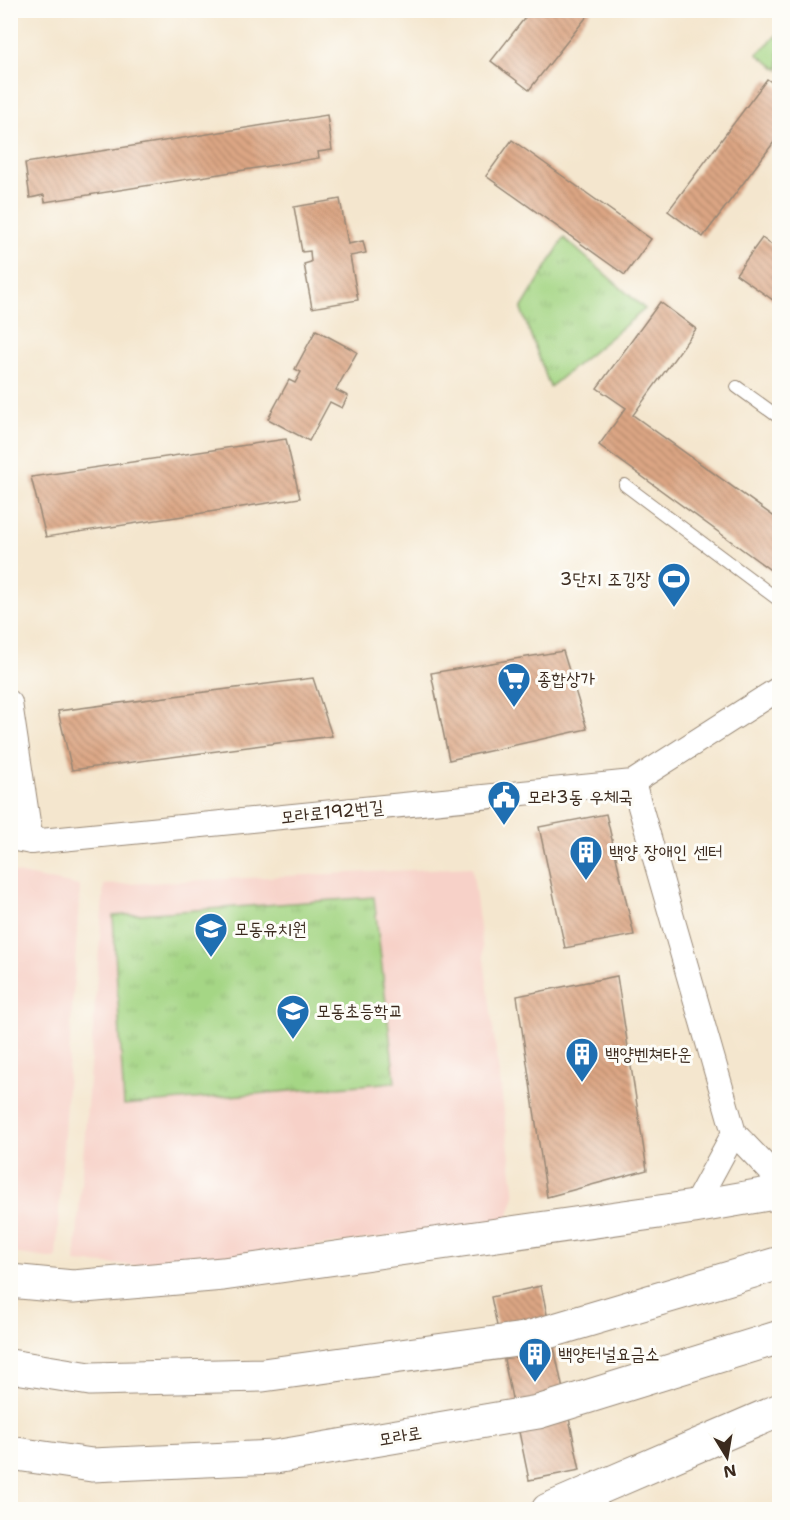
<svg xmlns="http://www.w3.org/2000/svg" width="790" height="1520" viewBox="0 0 790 1520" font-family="'Shantell Sans','Poor Story',sans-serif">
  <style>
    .built { fill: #f7d1c8 }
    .grass { fill: url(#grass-tufts); stroke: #708052; stroke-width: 1.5 }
    .building { fill: url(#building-back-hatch) }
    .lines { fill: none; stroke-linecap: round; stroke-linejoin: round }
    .lane-casing { stroke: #988876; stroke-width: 14 }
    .street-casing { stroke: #988876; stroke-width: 26 }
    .secondary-casing { stroke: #988876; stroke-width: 35 }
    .highway-casing { stroke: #988876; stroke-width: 35 }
    .lane { stroke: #fff; stroke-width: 12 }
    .street { stroke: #fff; stroke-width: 24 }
    .secondary { stroke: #fff; stroke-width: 33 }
    .highway { stroke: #fff; stroke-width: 33 }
    .labels { text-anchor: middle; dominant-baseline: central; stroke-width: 6; stroke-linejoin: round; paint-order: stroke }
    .poi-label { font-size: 18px; fill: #3b2a1e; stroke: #fdfcf7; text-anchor: start }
    .street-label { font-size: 18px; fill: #3b2a1e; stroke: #fdfcf7 }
  </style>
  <defs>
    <pattern id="grass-tufts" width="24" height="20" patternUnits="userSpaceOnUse" patternTransform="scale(1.5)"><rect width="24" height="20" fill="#a5d685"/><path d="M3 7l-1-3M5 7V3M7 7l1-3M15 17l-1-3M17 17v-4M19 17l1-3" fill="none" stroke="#8fb872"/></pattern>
    <pattern id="building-back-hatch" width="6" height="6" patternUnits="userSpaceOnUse" patternTransform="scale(1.5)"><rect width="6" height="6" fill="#dca684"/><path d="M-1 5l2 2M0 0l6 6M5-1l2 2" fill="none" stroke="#b4876b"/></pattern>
  </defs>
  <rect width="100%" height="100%" fill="#fdfcf7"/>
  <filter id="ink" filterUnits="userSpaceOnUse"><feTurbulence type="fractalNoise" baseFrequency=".0167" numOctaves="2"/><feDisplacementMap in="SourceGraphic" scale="12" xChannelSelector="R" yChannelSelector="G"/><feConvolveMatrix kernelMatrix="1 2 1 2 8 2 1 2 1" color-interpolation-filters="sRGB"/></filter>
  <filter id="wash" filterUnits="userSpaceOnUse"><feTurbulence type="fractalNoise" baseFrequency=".008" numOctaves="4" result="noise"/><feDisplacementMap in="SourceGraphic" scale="24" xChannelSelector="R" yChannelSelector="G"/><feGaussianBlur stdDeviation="1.35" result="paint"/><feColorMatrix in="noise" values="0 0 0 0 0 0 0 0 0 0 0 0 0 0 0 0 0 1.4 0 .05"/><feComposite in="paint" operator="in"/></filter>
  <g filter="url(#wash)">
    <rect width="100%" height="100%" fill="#f4e6ce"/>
    <g class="built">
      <path d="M472 867 515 1196 507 1221 159 1267 75 1262 104 885Z"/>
      <path d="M11 872 80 886 56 1259 11 1253Z"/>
    </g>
    <g class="grass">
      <path d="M779 33V70L757 54Z"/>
      <path d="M564 238 645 309 550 387 521 309Z"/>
      <path d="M374 897 395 1082 124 1105 113 916Z"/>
    </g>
    <g id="blocks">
      <g class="building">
        <path d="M531 10H592L529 90 491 61Z"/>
        <path d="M767 79 780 88V134L703 237 668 211Z"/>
        <path d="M327 115 332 150 318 152 319 158 45 202 44 195 30 198 25 163Z"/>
        <path d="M512 140 651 239 625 275 486 176Z"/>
        <path d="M340 199 348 244 363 241 366 253 350 256 358 300 312 308 304 264 311 262 310 251 302 252 294 207Z"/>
        <path d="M762 238 780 251V305L736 274Z"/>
        <path d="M660 302 696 329 633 415 780 521V577L599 445 626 408 597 388Z"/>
        <path d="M316 330 357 352 336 390 348 396 342 408 330 402 309 441 268 419 289 380 295 383 301 372 295 369Z"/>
        <path d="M286 439 300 498 46 537 31 477Z"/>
        <path d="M563 651 587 729 449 760 431 673Z"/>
        <path d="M313 678 332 736 72 770 58 711Z"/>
        <path d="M606 814 634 935 565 948 539 827Z"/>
        <path d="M617 976 647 1170 547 1197 517 996Z"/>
        <path d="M541 1286 580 1470 529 1480 491 1297Z"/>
      </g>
    </g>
  </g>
  <g filter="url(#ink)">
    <use href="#blocks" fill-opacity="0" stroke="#988876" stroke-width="1.5"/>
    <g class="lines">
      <defs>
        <g id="lane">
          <path d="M737 387 780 418"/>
          <path d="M625 485 780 601"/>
        </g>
        <g id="street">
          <path d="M10 703 31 842 633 782 780 688"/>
          <path d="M633 782 734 1133 780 1181"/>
          <path d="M10 838 31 842"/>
          <path d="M694 1207 734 1133"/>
        </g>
        <g id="secondary">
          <path d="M10 1281 73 1287 223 1274 694 1207 780 1192"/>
          <path d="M548 1510 780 1410"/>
        </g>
        <g id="highway">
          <path d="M10 1366 90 1379 263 1375 524 1339 780 1263"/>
          <path d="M10 1453 92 1465 275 1457 538 1412 780 1337"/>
        </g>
      </defs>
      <use href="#lane" class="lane-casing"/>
      <use href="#street" class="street-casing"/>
      <use href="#secondary" class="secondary-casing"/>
      <use href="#highway" class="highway-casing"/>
      <use href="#lane" class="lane"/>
      <use href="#street" class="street"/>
      <use href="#secondary" class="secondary"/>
      <use href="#highway" class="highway"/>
    </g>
  </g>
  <defs>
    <symbol id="stadium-pin" viewBox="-11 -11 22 30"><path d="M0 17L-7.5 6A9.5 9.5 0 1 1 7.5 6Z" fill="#1f6fb2" stroke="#fdfcf7"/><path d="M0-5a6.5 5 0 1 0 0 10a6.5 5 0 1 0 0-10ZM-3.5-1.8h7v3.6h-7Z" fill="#fff"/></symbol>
    <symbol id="supermarket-pin" viewBox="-11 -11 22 30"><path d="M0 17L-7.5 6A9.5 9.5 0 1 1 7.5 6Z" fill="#1f6fb2" stroke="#fdfcf7"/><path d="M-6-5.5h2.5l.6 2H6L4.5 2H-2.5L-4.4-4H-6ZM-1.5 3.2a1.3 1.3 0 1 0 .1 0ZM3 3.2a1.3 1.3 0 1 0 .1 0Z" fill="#fff"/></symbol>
    <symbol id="civic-pin" viewBox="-11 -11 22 30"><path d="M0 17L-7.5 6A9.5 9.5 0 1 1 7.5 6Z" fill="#1f6fb2" stroke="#fdfcf7"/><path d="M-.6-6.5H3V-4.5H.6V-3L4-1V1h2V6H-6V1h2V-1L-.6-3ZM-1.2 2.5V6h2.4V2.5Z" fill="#fff"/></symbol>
    <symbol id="building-pin" viewBox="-11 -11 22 30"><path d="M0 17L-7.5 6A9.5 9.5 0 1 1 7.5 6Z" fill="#1f6fb2" stroke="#fdfcf7"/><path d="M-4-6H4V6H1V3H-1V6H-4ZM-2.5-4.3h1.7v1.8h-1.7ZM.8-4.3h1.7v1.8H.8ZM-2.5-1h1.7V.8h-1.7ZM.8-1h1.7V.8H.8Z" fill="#fff"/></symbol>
    <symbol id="school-pin" viewBox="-11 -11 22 30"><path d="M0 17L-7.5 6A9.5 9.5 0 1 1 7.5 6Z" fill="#1f6fb2" stroke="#fdfcf7"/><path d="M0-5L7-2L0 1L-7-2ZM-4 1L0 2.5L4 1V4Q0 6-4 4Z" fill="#fff"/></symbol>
  </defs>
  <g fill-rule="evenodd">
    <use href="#stadium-pin" x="655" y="560" width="38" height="52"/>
    <use href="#supermarket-pin" x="495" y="660" width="38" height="52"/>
    <use href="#civic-pin" x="485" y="778" width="38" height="52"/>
    <use href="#building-pin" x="567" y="833" width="38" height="52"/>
    <use href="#school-pin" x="192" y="910" width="38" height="52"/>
    <use href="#school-pin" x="274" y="992" width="38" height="52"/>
    <use href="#building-pin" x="563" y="1035" width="38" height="52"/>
    <use href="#building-pin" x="516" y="1335" width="38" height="52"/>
  </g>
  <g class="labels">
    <g class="poi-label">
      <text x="651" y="579" text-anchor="end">3단지 조깅장</text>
      <text x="537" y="679">종합상가</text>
      <text x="527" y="797">모라3동 우체국</text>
      <text x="609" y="852">백양 장애인 센터</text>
      <text x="234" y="929">모동유치원</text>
      <text x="316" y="1011">모동초등학교</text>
      <text x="605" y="1054">백양벤쳐타운</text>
      <text x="558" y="1354">백양터널요금소</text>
    </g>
    <g class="street-label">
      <text transform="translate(332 812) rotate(-6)">모라로192번길</text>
      <text transform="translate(400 1436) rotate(-10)">모라로</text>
    </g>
  </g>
  <rect width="790" height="1520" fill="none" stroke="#fdfcf7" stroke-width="36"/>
  <g transform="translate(727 1457) rotate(169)" stroke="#fdfcf7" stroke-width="4.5" paint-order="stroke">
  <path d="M0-4.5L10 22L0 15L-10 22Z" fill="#3b2a1e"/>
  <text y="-9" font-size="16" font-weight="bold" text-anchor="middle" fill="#3b2a1e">N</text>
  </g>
</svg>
